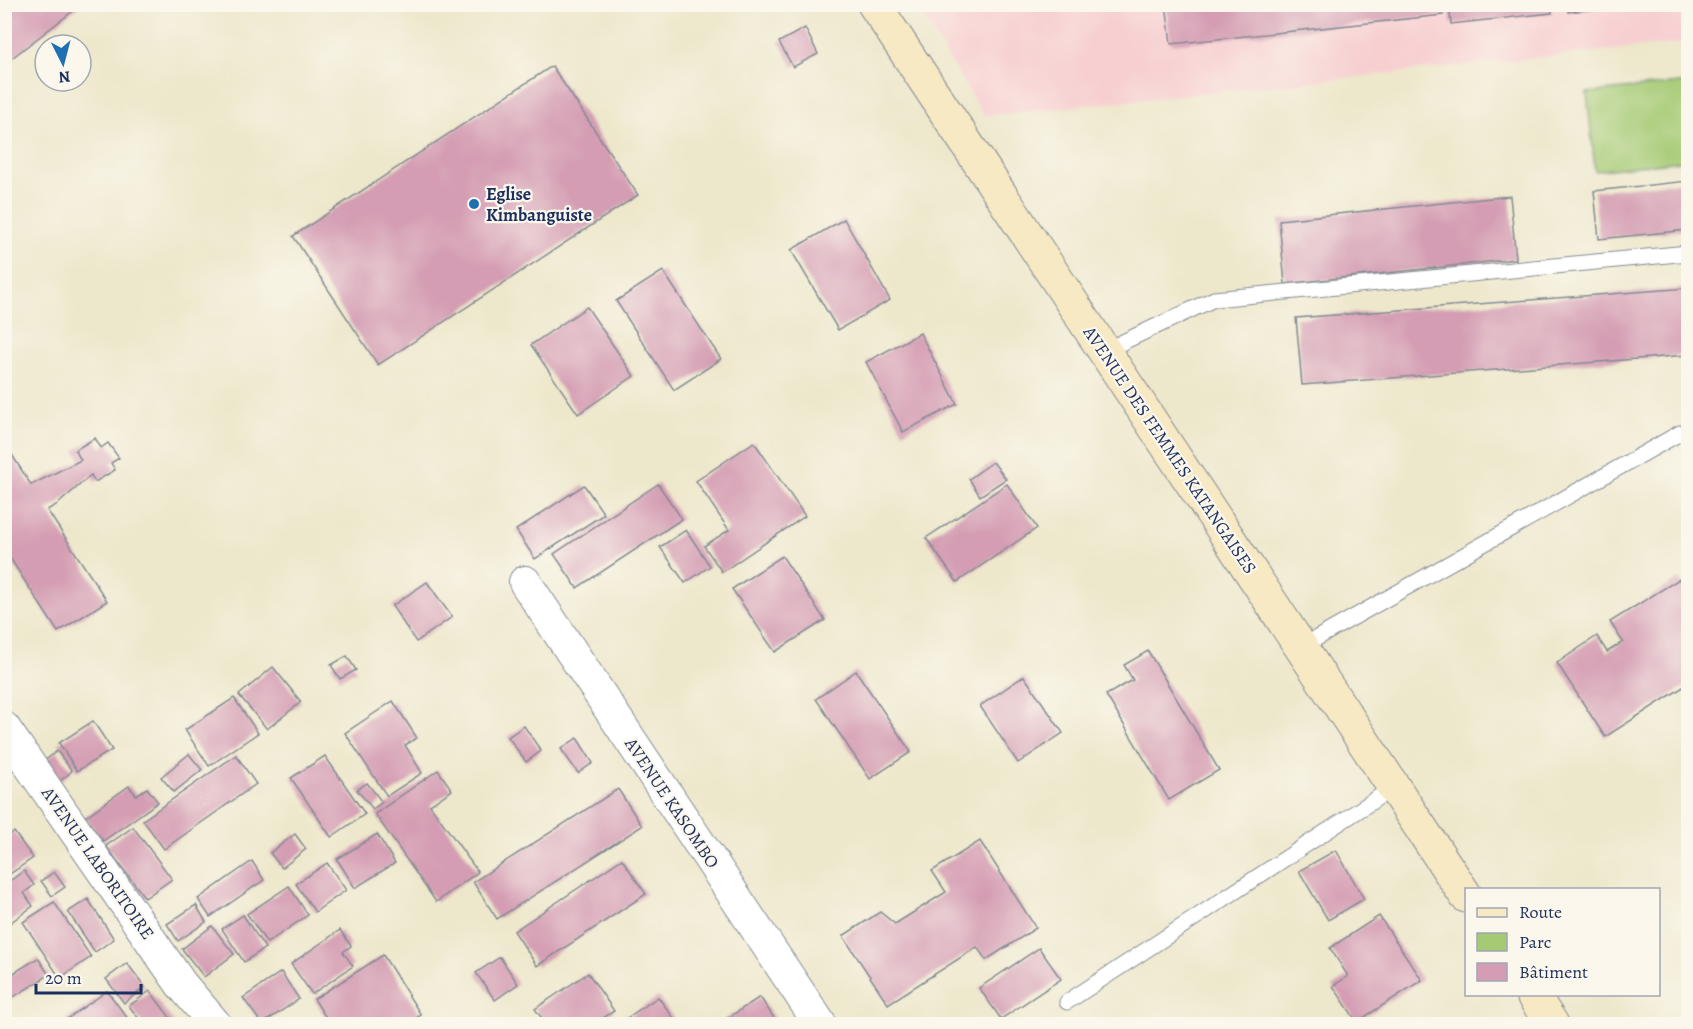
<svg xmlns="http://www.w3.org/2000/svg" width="1693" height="1029" viewBox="0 0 1693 1029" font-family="Alegreya,serif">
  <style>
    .built { fill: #f7cfd1 }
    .green { fill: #a6ca74; stroke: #607c69; stroke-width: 1.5 }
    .building { fill: #d49db3 }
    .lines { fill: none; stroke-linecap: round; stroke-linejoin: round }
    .lane-casing { stroke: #848b94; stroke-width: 17 }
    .street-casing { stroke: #848b94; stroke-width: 34 }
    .secondary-casing { stroke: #848b94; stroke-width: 35 }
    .lane { stroke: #fff; stroke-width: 15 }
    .street { stroke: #fff; stroke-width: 32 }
    .secondary { stroke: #f6e9c3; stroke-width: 33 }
    .poi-dot { fill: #1f6fb2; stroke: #fbf7ec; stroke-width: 2 }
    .labels { text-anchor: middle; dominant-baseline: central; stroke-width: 4.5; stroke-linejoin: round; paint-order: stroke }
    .poi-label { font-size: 18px; font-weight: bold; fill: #1b2f5e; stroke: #fbf7ec; text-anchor: start }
    .street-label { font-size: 18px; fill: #1b2f5e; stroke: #fbf7ec }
  </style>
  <rect width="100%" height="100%" fill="#fbf7ec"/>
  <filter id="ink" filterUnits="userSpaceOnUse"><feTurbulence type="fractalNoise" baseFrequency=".0167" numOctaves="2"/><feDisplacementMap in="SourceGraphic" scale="12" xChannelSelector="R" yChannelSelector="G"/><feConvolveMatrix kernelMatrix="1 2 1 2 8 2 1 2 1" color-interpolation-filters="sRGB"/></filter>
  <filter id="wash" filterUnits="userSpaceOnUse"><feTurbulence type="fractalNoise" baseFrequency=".008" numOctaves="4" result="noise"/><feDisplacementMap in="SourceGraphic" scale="24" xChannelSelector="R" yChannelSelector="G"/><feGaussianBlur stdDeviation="1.35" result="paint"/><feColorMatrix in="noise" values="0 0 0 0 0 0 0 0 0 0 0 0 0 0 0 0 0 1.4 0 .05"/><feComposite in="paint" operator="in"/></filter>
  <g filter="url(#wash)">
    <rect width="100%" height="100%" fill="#ede7cb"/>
    <path class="built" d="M1688 4V42L984 116 916 5Z"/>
    <path class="green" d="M1688 82V160L1595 171 1587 93Z"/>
    <g id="blocks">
      <g class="building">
        <path d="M4 4H82L4 64Z"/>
        <path d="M1166 4H1442L1443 15 1171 44Z"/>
        <path d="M1449 4H1551L1552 13 1451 24Z"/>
        <path d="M1567 4H1621V6L1568 12Z"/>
        <path d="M805 28 818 54 793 67 779 42Z"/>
        <path d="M552 66 638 195 378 365 293 236Z"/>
        <path d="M1688 181V230L1599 239 1594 191Z"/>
        <path d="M1510 196 1516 259 1285 284 1279 220Z"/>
        <path d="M844 219 890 300 838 330 791 250Z"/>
        <path d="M663 271 721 359 674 390 616 301Z"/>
        <path d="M1688 288V355L1302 385 1296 318Z"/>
        <path d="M587 307 634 376 578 414 531 345Z"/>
        <path d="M920 333 957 404 903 432 866 362Z"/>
        <path d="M95 438 101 448 108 443 119 458 111 463 115 470 95 482 91 475 58 504 47 510 107 601 58 632 4 549V442L31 485 81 460 75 450Z"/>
        <path d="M754 442 805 516 722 572 704 546 729 530 696 481Z"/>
        <path d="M993 462 1006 479 980 496 969 479Z"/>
        <path d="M658 484 682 519 577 588 554 554Z"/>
        <path d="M1007 484 1037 528 957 582 926 538Z"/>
        <path d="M584 485 604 514 535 559 516 530Z"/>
        <path d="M686 530 710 566 685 583 660 547Z"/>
        <path d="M782 556 825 620 775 652 732 589Z"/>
        <path d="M1679 579 1688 594V684L1605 737 1557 663 1597 636 1607 652 1623 642 1610 622Z"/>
        <path d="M427 582 452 617 416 642 392 606Z"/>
        <path d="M1148 651 1219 770 1169 800 1106 695 1133 680 1124 665Z"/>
        <path d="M347 656 356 670 340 679 331 665Z"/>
        <path d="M273 667 301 702 267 729 239 695Z"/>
        <path d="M856 671 911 752 870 779 816 699Z"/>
        <path d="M1024 676 1063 733 1018 763 980 706Z"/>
        <path d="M234 698 258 733 209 766 185 730Z"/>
        <path d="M393 701 417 738 405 745 422 773 387 796 345 733Z"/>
        <path d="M93 721 112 750 77 771 59 743Z"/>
        <path d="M524 726 541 751 526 762 508 737Z"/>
        <path d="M577 738 593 763 578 773 561 749Z"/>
        <path d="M57 751 72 771 59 782 43 762Z"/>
        <path d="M189 754 202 770 174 792 161 777Z"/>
        <path d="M236 755 256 784 164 849 143 820Z"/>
        <path d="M325 756 365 814 331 837 291 778Z"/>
        <path d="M438 770 452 790 430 805 478 872 436 902 375 814Z"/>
        <path d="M367 783 382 802 373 809 357 790Z"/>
        <path d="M129 786 136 795 147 788 158 802 103 841 85 817Z"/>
        <path d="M618 789 642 826 497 919 473 882Z"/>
        <path d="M133 827 172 879 145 898 106 846Z"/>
        <path d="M14 832 33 858 4 878V839Z"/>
        <path d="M295 834 306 849 282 868 270 853Z"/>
        <path d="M377 834 395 863 355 888 337 859Z"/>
        <path d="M980 841 1036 928 986 960 977 947 888 1004 843 936 880 912 895 924 946 892 932 871Z"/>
        <path d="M1336 850 1364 899 1328 920 1299 871Z"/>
        <path d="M622 859 646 894 537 966 514 931Z"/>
        <path d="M252 861 264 880 210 917 198 899Z"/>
        <path d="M327 863 346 890 315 912 296 884Z"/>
        <path d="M24 871 34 885 24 893 33 906 7 925 4 921V885Z"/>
        <path d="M54 872 65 887 52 896 41 881Z"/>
        <path d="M289 886 308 915 267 943 247 914Z"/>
        <path d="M88 899 114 939 95 952 68 912Z"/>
        <path d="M54 902 91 957 60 978 23 922Z"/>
        <path d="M196 905 206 922 178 941 167 924Z"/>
        <path d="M243 915 265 948 244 962 222 929Z"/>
        <path d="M1379 916 1422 980 1357 1022 1333 986 1348 976 1330 948Z"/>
        <path d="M212 926 234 954 204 977 182 949Z"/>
        <path d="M340 930 351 946 343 952 353 966 312 994 291 964Z"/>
        <path d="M1039 948 1061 979 1001 1019 979 988Z"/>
        <path d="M383 955 421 1015 407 1024H330L314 999Z"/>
        <path d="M500 957 518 984 495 1000 476 973Z"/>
        <path d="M38 958 49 975 4 1003V979Z"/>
        <path d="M127 963 145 987 124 1003 106 979Z"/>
        <path d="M281 972 299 999 262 1024 243 998Z"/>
        <path d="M588 973 614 1011 594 1024H546L535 1009Z"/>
        <path d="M107 991 132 1024H60Z"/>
        <path d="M150 991 175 1024H143L129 1006Z"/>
        <path d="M658 997 678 1024H618Z"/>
        <path d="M760 997 778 1024H718Z"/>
      </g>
    </g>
  </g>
  <g filter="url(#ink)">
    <use href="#blocks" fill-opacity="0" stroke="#848b94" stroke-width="1.5"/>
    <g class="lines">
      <defs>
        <g id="lane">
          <path d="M1104 351 1214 299 1688 253"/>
          <path d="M1301 647 1680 433H1688"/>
          <path d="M1067 1002 1394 787"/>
        </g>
        <g id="street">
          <path d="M525 582 820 1024"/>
          <path d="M4 728 181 984 215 1024"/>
        </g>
        <g id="secondary">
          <path d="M874 4 1466 896"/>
          <path d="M1532 994 1552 1024"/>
        </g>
      </defs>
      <use href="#lane" class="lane-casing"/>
      <use href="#street" class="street-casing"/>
      <use href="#secondary" class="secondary-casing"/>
      <use href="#lane" class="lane"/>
      <use href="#street" class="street"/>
      <use href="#secondary" class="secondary"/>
    </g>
  </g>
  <circle class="poi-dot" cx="474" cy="204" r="6"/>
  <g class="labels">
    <g class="poi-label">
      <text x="486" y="194">Eglise<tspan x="486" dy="21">Kimbanguiste</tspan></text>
    </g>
    <g class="street-label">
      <text transform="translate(1170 450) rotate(56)">AVENUE DES FEMMES KATANGAISES</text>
      <text transform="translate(672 803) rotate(56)">AVENUE KASOMBO</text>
      <text transform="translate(98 863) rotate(55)">AVENUE LABORITOIRE</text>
    </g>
  </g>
  <rect width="1693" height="1029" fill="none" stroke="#fbf7ec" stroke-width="24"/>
  <rect x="1465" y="888" width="195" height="108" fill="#fbf7ec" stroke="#a1a7b3" stroke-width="1.5"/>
  <rect x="1477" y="908" width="30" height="9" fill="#f6e9c3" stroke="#a1a7b3" stroke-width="1.5"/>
  <text x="1519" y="918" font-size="18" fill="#1b2f5e">Route</text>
  <rect x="1477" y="933" width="30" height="18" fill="#a6ca74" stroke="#a1a7b3" stroke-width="1.5"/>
  <text x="1519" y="948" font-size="18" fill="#1b2f5e">Parc</text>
  <rect x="1477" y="963" width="30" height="18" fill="#d49db3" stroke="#a1a7b3" stroke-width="1.5"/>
  <text x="1519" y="978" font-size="18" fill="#1b2f5e">Bâtiment</text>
  <g transform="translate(63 63) rotate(174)"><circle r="28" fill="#fbf7ec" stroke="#a1a7b3" stroke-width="1.5"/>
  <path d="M0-4.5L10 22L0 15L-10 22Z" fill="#1f6fb2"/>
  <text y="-9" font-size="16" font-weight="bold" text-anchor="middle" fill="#1b2f5e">N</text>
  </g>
  <path d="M36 984v9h105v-9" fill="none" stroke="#1b2f5e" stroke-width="3"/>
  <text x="45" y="984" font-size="18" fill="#1b2f5e" stroke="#fbf7ec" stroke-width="4.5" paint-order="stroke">20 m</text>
</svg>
